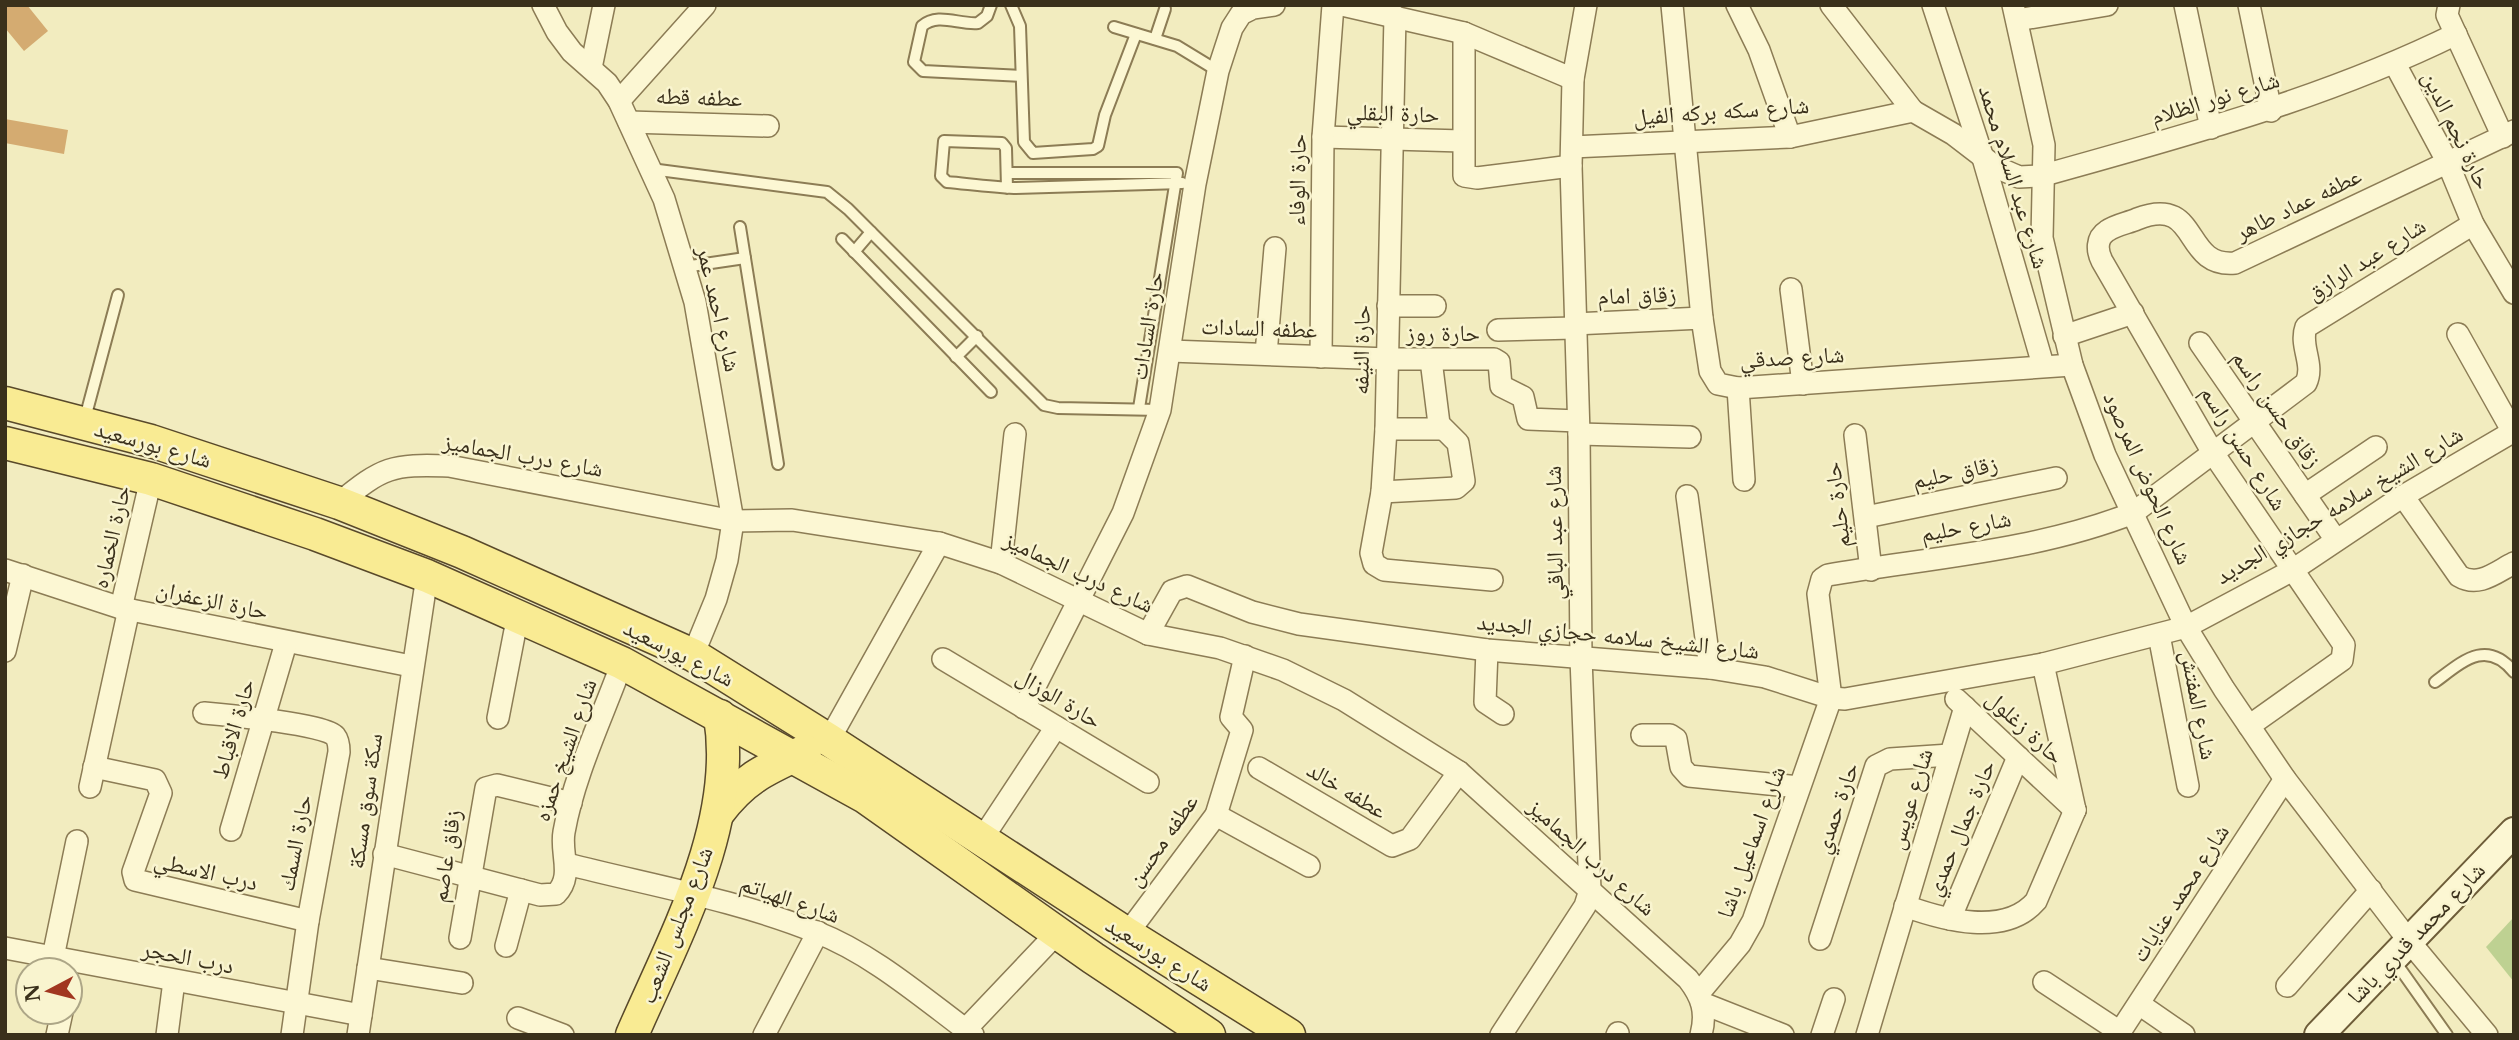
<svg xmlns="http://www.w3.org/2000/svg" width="2519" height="1040" viewBox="0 0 2519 1040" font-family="'Libre Baskerville','Noto Naskh Arabic',serif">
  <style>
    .green { fill: #bed192 }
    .building { fill: #d4ab71 }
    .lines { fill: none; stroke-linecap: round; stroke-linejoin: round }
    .lane-casing { stroke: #8c7c55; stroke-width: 14 }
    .street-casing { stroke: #8c7c55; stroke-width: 24 }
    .secondary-casing { stroke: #6e5d39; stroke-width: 32 }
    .primary-casing { stroke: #59492a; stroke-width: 35 }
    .lane { stroke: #fcf7d3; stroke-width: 10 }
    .street { stroke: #fcf7d3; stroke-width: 21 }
    .secondary { stroke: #fcf7d3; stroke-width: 28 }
    .primary { stroke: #f9eb93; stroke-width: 32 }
    .labels { text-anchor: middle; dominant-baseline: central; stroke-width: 5; stroke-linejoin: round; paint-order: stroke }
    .street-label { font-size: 23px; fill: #3a301b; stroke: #f9f4cf }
  </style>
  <rect width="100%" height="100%" fill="#f2ecbf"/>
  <path class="green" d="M2514 917V982L2486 947Z"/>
  <g class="building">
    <path d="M5 5H27L48 31 24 51 5 28Z"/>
    <path d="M5 119 68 130 64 154 5 143Z"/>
  </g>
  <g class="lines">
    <defs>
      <g id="lane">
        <path d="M991 5 987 16 978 23C959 25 938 12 922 26L914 62 923 71 1021 76"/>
        <path d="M1011 5 1020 26 1024 142 1033 153 1093 149 1098 146 1105 115 1136 34"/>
        <path d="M1114 27 1177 46 1218 71"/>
        <path d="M1155 39 1165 9"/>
        <path d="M651 169 827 192 848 209 1044 405 1058 408 1160 410"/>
        <path d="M1007 173H1177L1139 408"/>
        <path d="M1007 188 1006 148 1002 143 944 141 941 176 947 182C969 184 991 187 1014 188L1182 183"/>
        <path d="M740 227 778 464"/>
        <path d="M842 239 991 392"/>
        <path d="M854 252 871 232"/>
        <path d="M684 267 745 258"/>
        <path d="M956 357 977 336"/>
        <path d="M84 422 118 295"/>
        <path d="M2435 682C2462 662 2486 638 2514 672"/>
        <path d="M2394 960 2447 1035"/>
      </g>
      <g id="street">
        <path d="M543 5 557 32 572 52 607 83 619 101 664 199 695 302 733 521 727 560 716 599 693 655"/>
        <path d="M1342 5 1464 33 1573 79"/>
        <path d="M1672 5 1702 318 1710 371 1718 384 1738 388 2072 365"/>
        <path d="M1737 5 1759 50 1790 137"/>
        <path d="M1831 5 1913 111"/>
        <path d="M1933 5 1983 158 2043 365"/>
        <path d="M2013 5 2044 145 2042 238 2072 365 2105 455 2186 627 2224 689 2285 779 2409 941 2487 1035"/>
        <path d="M2185 5 2211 128"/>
        <path d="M2249 5 2271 111"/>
        <path d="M2449 5 2447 15 2503 137"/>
        <path d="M1395 16 1386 429 1382 492 1371 553 1374 564 1384 570 1492 580"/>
        <path d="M2017 20 2107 5"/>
        <path d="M1464 33V176L1477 178 1571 166"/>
        <path d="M2395 64 2447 161 2473 224 2514 293"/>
        <path d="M591 68 604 5"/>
        <path d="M619 101 705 5"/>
        <path d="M629 122 768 126"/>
        <path d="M1323 137 1462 141"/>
        <path d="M1572 147 1790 137 1913 111 1953 134 1996 167 2019 177 2041 176C2183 136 2324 99 2456 34"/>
        <path d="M1791 289 1803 384"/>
        <path d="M1388 306H1435"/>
        <path d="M1574 324 1702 318"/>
        <path d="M1498 330 1574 328"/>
        <path d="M2458 334 2513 432"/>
        <path d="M2064 336 2133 313"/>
        <path d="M2200 343 2336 540"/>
        <path d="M1170 351 1389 359H1494L1499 362 1501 386 1523 397 1528 419 1578 421"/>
        <path d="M1266 354 1275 248"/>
        <path d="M1321 357 1323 137 1333 5"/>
        <path d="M1738 388 1744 480"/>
        <path d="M1386 429H1442"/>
        <path d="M1579 434 1690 437"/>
        <path d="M1855 435 1871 570"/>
        <path d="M1382 492 1456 488 1464 481 1458 443 1439 424 1431 360"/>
        <path d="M2305 495 2376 447"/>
        <path d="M1687 496 1710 668"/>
        <path d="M2403 496 2459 576C2479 588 2496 572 2514 563"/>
        <path d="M339 503C383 467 391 464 449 466L733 521 792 520 939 543 1001 563 1148 634 1220 648 1283 670 1344 700 1459 772 1688 979C1702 997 1707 1012 1701 1035"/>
        <path d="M1866 517 2056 478"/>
        <path d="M1001 563 1015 434"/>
        <path d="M5 570 121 608 411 666"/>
        <path d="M121 608 151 479"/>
        <path d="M1148 634 1172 591 1187 586 1252 612 1299 624 1487 650 1710 668 1765 677 1831 698 1845 699 2043 664 2186 627 2291 571 2403 496 2514 431"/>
        <path d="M2159 635 2188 786"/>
        <path d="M1487 650 1485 702 1503 714"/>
        <path d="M5 651 23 575"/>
        <path d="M943 659 1148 782"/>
        <path d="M2043 664 2075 810"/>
        <path d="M1956 699 2075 810"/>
        <path d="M1024 708 1123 513 1160 410 1195 184 1218 71 1232 28 1241 14 1253 8 1274 5"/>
        <path d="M204 713C225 715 325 724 335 736 339 741 339 747 339 752L308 921 292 1035"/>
        <path d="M498 718 518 615"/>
        <path d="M2249 726 2342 660 2344 645 2213 453 2102 261C2097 251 2096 238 2107 231 2115 225 2128 223 2137 219 2201 194 2181 268 2235 263L2514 131"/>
        <path d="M1642 735H1670L1676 739 1681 767 1689 776 1799 787"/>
        <path d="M829 740 939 543"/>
        <path d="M94 767 155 780 161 793 133 872 135 880 308 921"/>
        <path d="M1259 768 1392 846 1410 839 1459 772"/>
        <path d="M90 787 129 609"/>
        <path d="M1216 815 1309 866"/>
        <path d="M231 830 286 643"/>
        <path d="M982 839 1056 727"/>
        <path d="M384 854 540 895 556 894C574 876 560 854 564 832 574 775 602 718 622 663"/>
        <path d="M567 864C649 885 737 900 816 932 873 954 924 999 973 1035"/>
        <path d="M1905 906C1944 920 2005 937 2036 901L2075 810"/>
        <path d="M1950 919 2018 757"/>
        <path d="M1127 934 1216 815 1242 730 1231 717 1245 656"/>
        <path d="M460 938 486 788 497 785 571 803"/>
        <path d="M1820 939 1876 766 1890 759 1950 755"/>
        <path d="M506 946 521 890"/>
        <path d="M5 948 361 1015"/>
        <path d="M53 957 77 841"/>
        <path d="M368 968 462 983"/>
        <path d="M2044 982 2120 1032"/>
        <path d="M2287 986 2371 890"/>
        <path d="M1699 993 1740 944 1753 921 1831 698 1818 594 1822 579 1828 575C1929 558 2036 551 2133 513L2306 383C2315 364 2299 346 2306 327L2473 224"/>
        <path d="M1702 1003 1783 1035"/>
        <path d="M2139 1004 2184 1035"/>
        <path d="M518 1018 563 1035"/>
        <path d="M966 1029 1058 932"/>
        <path d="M57 1035 62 1012"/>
        <path d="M167 1035 174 981"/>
        <path d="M358 1035 427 576"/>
        <path d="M764 1035 818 932"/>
        <path d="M1501 1035 1585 906 1590 890 1581 658 1579 434 1571 166 1573 79 1586 5"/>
        <path d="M1617 1035 1618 1033"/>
        <path d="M1822 1035 1834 999"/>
        <path d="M1867 1035 1965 707"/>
        <path d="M2118 1035 2285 779"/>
      </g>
      <path id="secondary" d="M2319 1035 2514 832"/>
      <g id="primary">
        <path d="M5 403 151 441 339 503 462 552 693 655 829 740 1127 934 1289 1035"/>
        <path d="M5 443 151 479 315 534 427 576 622 663 865 797 1093 958 1209 1035"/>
        <path d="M718 813C744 778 766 769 805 751"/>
        <path d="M632 1035C674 938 738 824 720 716"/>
      </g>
    </defs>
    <use href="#lane" class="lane-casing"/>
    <use href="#street" class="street-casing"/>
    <use href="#secondary" class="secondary-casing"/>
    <use href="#primary" class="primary-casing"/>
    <use href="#lane" class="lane"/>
    <use href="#street" class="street"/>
    <use href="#secondary" class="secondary"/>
    <use href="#primary" class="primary"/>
  </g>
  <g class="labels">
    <g class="street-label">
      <text transform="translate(699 97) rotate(2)">عطفه قطه</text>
      <text transform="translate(2215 98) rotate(-17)">شارع نور الظلام</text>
      <text transform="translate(1721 111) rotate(-4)">شارع سكه بركه الفيل</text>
      <text transform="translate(1393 113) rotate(2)">حارة البقلي</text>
      <text transform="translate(2457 130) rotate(64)">حارة نجم الدين</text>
      <text transform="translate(2014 177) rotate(73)">شارع عبد السلام محمد</text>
      <text transform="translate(1297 180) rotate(-89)">حارة الوفاء</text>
      <text transform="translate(2298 204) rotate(-26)">عطفه عماد طاهر</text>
      <text transform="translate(2366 259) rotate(-32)">شارع عبد الرازق</text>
      <text transform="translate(1637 295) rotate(-2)">زقاق امام</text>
      <text transform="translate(719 309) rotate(77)">شارع احمد عمر</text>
      <text transform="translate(1147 326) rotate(-81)">حارة السادات</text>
      <text transform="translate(1259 328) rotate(2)">عطفه السادات</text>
      <text x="1443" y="333">حارة روز</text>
      <text transform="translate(1361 350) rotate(-89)">حارة النيفه</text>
      <text transform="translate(1792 357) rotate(-3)">شارع صدقي</text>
      <text transform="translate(2277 409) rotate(55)">زقاق حسن راسم</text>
      <text transform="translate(153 444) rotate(16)">شارع بورسعيد</text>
      <text transform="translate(2244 448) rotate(58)">شارع حسن راسم</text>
      <text transform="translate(523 455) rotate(10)">شارع درب الجماميز</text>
      <text transform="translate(1955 472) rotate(-12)">زقاق حليم</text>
      <text transform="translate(2148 478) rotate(66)">شارع الحوض المرصود</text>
      <text transform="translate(1837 505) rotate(-97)">حارة حليم</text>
      <text transform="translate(2339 505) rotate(-31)">شارع الشيخ سلامه حجازي الجديد</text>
      <text transform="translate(1966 526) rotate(-10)">شارع حليم</text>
      <text transform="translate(1554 533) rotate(-91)">شارع عبد الباقي</text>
      <text transform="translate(111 537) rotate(-77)">حارة الخماره</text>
      <text transform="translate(1079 572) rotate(25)">شارع درب الجماميز</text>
      <text transform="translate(212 600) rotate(12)">حارة الزعفران</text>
      <text transform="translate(1618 636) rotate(6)">شارع الشيخ سلامه حجازي الجديد</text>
      <text transform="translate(679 653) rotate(27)">شارع بورسعيد</text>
      <text transform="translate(1059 698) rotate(31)">حارة الوزال</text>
      <text transform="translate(2199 705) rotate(79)">شارع المفتش</text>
      <text transform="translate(2025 727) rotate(43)">حارة زغلول</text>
      <text transform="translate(233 729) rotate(-74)">حارة الاقباط</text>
      <text transform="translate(565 750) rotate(-71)">شارع الشيخ حمزه</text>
      <text transform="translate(1347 790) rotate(31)">عطفه خالد</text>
      <text transform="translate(1910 799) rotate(-73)">شارع عويس</text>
      <text transform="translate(365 801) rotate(-82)">سكة سوق مسكة</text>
      <text transform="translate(1836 808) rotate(-71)">حارة حمدي</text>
      <text transform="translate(1960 828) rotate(-67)">حارة جمال حمدي</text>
      <text transform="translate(1162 840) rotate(-55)">عطفه محسن</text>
      <text transform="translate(1751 842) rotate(-70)">شارع اسماعيل باشا</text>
      <text transform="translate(295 843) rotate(-79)">حارة السمك</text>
      <text transform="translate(446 856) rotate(-81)">زقاق عاصم</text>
      <text transform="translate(1592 857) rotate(42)">شارع درب الجماميز</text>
      <text transform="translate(206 871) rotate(13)">درب الاسطي</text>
      <text transform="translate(2180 893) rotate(-57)">شارع محمد عنايات</text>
      <text transform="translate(790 899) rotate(19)">شارع الهياتم</text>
      <text transform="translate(676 925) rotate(-69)">شارع مجلس الشعب</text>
      <text transform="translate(2416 933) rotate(-46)">شارع محمد قدري باشا</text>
      <text transform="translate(1159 954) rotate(32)">شارع بورسعيد</text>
      <text transform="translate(188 957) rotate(11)">درب الحجر</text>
    </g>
  </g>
  <rect width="2519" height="1040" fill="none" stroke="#3a301b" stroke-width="14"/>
  <g transform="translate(49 991) rotate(263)"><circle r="33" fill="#f9f4cf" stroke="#ada687" stroke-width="2"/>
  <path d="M0-5L12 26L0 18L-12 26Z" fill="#a13620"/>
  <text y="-10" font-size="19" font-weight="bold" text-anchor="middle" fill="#3a301b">N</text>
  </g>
</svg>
